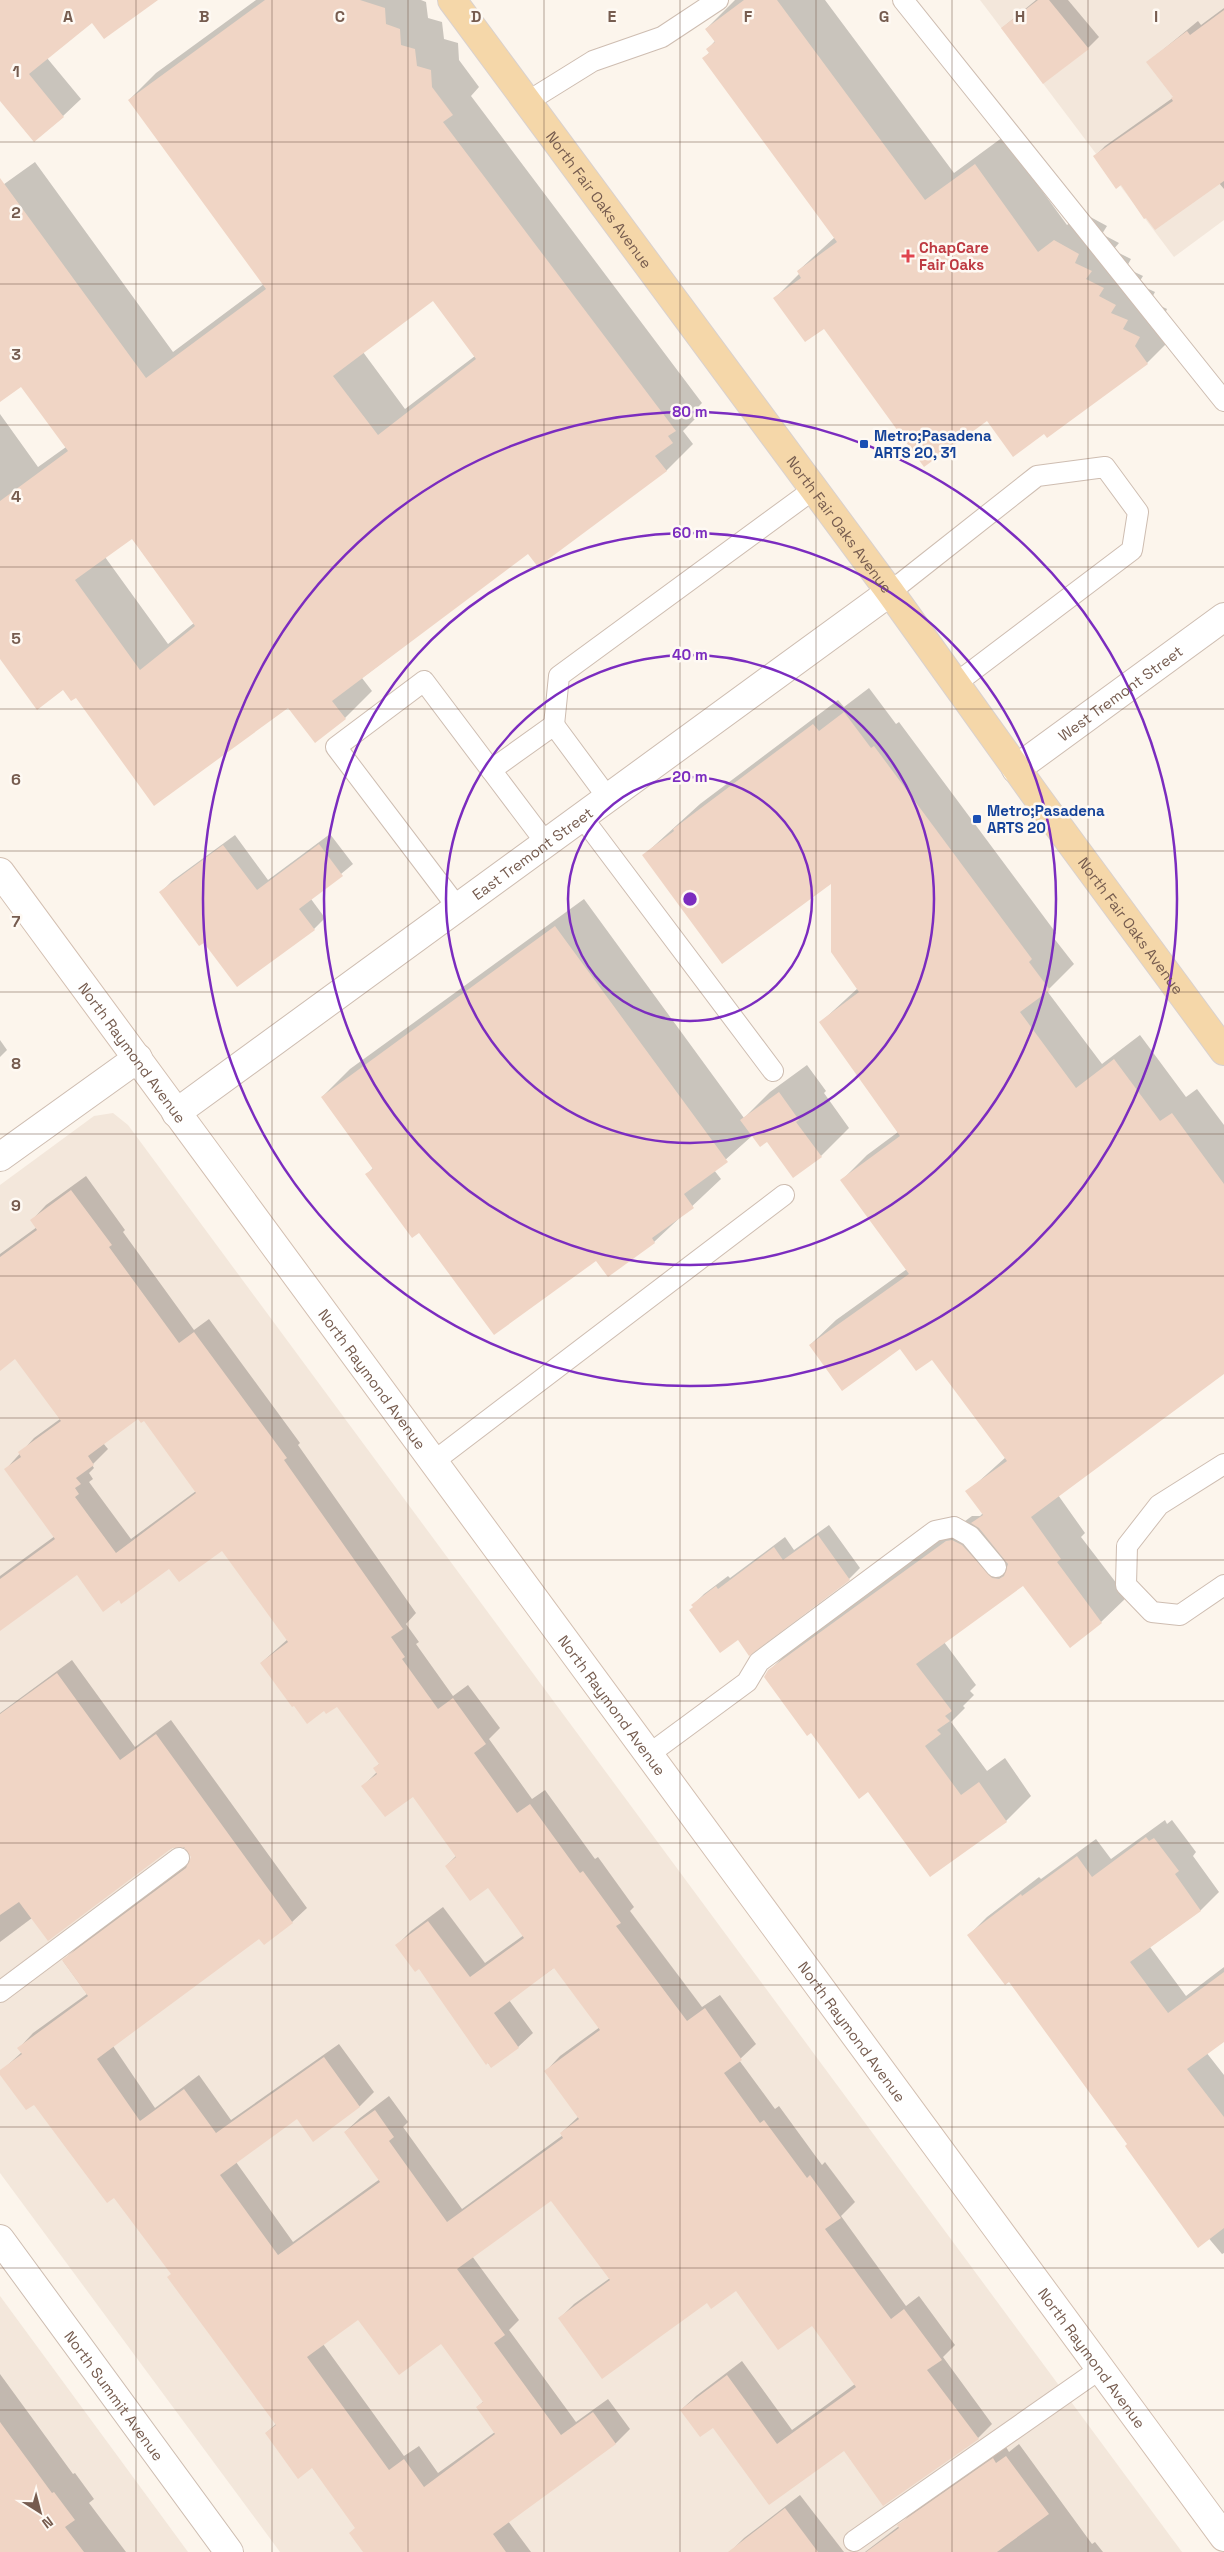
<svg xmlns="http://www.w3.org/2000/svg" width="1224" height="2552" viewBox="0 0 1224 2552" font-family="'Space Grotesk',sans-serif">
  <style>
    .residential { fill: #f3e7db }
    .shadow { fill: #0003; fill-rule: evenodd }
    .building { fill: #f0d5c5; fill-rule: evenodd }
    .lines { fill: none; stroke-linecap: round; stroke-linejoin: round }
    .lane-casing { stroke: #cebdb1; stroke-width: 22 }
    .street-casing { stroke: #cebdb1; stroke-width: 30 }
    .secondary-casing { stroke: #d3bfb1; stroke-width: 30 }
    .primary-casing { stroke: #d9d1ce; stroke-width: 30 }
    .lane { stroke: #fff; stroke-width: 20 }
    .street { stroke: #fff; stroke-width: 28 }
    .secondary { stroke: #fff; stroke-width: 28 }
    .primary { stroke: #f5d7a9; stroke-width: 28 }
    .grid { fill: none; stroke: #765c4f; stroke-width: 1; stroke-opacity: 0.55 }
    .ring { fill: none; stroke: #7b2cbf; stroke-width: 2.5 }
    .health-dot { fill: #e0444e; stroke: #fef9f3; stroke-width: 2 }
    .transit-dot { fill: #1a4fb4; stroke: #fef9f3; stroke-width: 2 }
    .labels { text-anchor: middle; dominant-baseline: central; stroke-width: 5; stroke-linejoin: round; paint-order: stroke }
    .street-label { font-size: 15px; fill: #765c4f; stroke: #fef9f3 }
    .health-label { font-size: 15px; font-weight: bold; fill: #be3a42; stroke: #fef9f3; text-anchor: start }
    .transit-label { font-size: 15px; font-weight: bold; fill: #164399; stroke: #fef9f3; text-anchor: start }
    .grid-label { font-size: 16px; text-anchor: middle; font-weight: bold; fill: #765c4f; stroke: #fef9f3; stroke-width: 5; stroke-linejoin: round; paint-order: stroke }
    .centre { fill: #7b2cbf; stroke: #fef9f3; stroke-width: 2.5 }
    .ring-label { font-size: 15px; text-anchor: middle; font-weight: bold; fill: #7b2cbf; stroke: #fef9f3; stroke-width: 5; stroke-linejoin: round; paint-order: stroke }
  </style>
  <rect width="100%" height="100%" fill="#fcf5ec"/>
  <g class="residential">
    <path d="M980 0H1224V220L1174 257Z"/>
    <path d="M113 1113 128 1125 1182 2552H280L0 2173V1185L94 1116Z"/>
    <path d="M0 2296 188 2552H0Z"/>
  </g>
  <g class="shadow">
    <path d="M0 0H154L92 21 47 58 81 99 63 116 0 99Z"/>
    <path d="M256 0H421L426 2 428 18 442 22 444 39 458 43 459 60 479 87 471 96 702 403 695 410 699 415 683 431 693 444 666 471 528 552 362 678 372 691 345 718 288 706 76 696 0 657V414L38 467 66 447 21 385 0 400V187L35 162 173 352 264 284 129 100 156 73ZM433 300 475 356 405 409 363 352ZM132 538 194 623 168 644 105 557Z"/>
    <path d="M735 0H825L954 173 1003 137 1067 225 1083 213 1107 226 1102 234 1119 243 1113 250 1131 259 1126 268 1143 276 1138 284 1155 292 1150 301 1167 309 1163 318 1175 335 1147 363 1047 436 1045 433 988 419 775 298 800 273 798 271 835 237 704 58 710 52 708 49 715 41 706 29Z"/>
    <path d="M1036 0H1068L1099 37 1088 48 1002 28Z"/>
    <path d="M1224 8V189L1219 183H1121L1095 156 1105 146 1174 97 1148 62 1198 21 1201 25Z"/>
    <path d="M869 688 896 724 899 722 1056 933 1053 937 1074 964 1047 991 1102 1064 1140 1035 1186 1097 1197 1089 1224 1125V1372L1058 1495 1085 1533 1081 1537 1127 1597 1101 1622 1023 1584 944 1642 976 1685 970 1691 974 1695 963 1706 965 1708 951 1722 987 1771 1005 1758 1031 1796 1006 1821 868 1790 769 1671 795 1645 972 1516H980L983 1513 967 1492 1006 1457 932 1358 900 1348 810 1345 836 1320 907 1269 842 1180 867 1155 898 1132 821 1022 858 988 833 881 644 855 700 804 838 700 844 707Z"/>
    <path d="M330 834 353 864 311 899 325 918 314 929 205 941 161 892 172 881 235 835 268 880Z"/>
    <path d="M584 899 744 1118 770 1092 807 1065 826 1091 824 1093 849 1128 821 1156 753 1135 714 1170 721 1179 654 1242 596 1259 419 1231 367 1174 373 1168 322 1097 350 1069Z"/>
    <path d="M0 1040 7 1050 0 1057Z"/>
    <path d="M86 1176 125 1230 123 1232 194 1330 209 1319 300 1443 298 1445 416 1613 406 1624 419 1642 416 1644 453 1696 468 1685 500 1728 489 1739 532 1799 545 1790 595 1859 598 1857 634 1907 630 1911 702 2007 720 1995 756 2044 739 2060 775 2109 779 2106 822 2165 825 2162 855 2202 841 2216 906 2306 919 2296 955 2345 943 2357 992 2424 978 2438 844 2450 769 2504 713 2426 681 2410 696 2396 742 2361 792 2430 855 2384 812 2324 736 2290 707 2301 560 2318 574 2304 610 2278 552 2199 472 2256 519 2320 509 2330 576 2422 608 2399 630 2429 616 2443 508 2521 531 2552H364L356 2527 312 2467 266 2433 276 2424 172 2274 114 2196 34 2103 0 2072 22 2052 19 2048 33 2033 87 1994 63 1961 78 1946 190 1863 192 1857 189 1850 178 1845 32 1918 0 1942V1713L72 1660 135 1747 171 1720 307 1908 292 1922 264 1943 260 1937 113 2046 155 2108 199 2075 231 2120 339 2044 374 2092 360 2106 313 2140 297 2117 236 2162 293 2242 380 2179 345 2132 360 2118 389 2096 408 2122 403 2127 462 2209 563 2135 561 2133 579 2116 546 2071 560 2056 600 2027 555 1967 509 2000 533 2033 518 2047 491 2067 419 1967 397 1945 411 1931 443 1907 485 1963 524 1935 488 1886 446 1866 457 1855 413 1795 363 1786 377 1772 375 1768 380 1763 337 1705 261 1663 288 1639 223 1549 169 1567 119 1598 77 1573 0 1629V1576L55 1536 6 1469 34 1438 60 1419 16 1357 0 1370V1254L37 1227 32 1220 46 1205ZM138 1417 144 1419 196 1491 131 1539 89 1482 93 1479 89 1473 94 1468 92 1465 108 1449 103 1443ZM359 2318 441 2342 484 2401 477 2407 495 2432 438 2473 419 2446 404 2456 323 2344Z"/>
    <path d="M829 1525 860 1568 849 1579 738 1638 693 1605 704 1594 728 1576 730 1578 785 1537 794 1550Z"/>
    <path d="M1165 1820 1167 1824 1172 1820 1196 1852 1193 1856 1219 1892 1201 1910 1150 1947 1186 1996 1224 1967V2035L1206 2052 1224 2075V2253L1222 2254 1129 2144 1009 1980 969 1935 987 1917 1039 1877 1041 1879 1096 1839 1111 1859Z"/>
    <path d="M0 2374 73 2474 75 2473 94 2499 89 2503 126 2552H0Z"/>
    <path d="M1019 2444 1092 2544 1095 2542 1103 2552H865L899 2526 911 2513 1006 2447 1009 2452Z"/>
    <path d="M800 2495 844 2552H730L744 2538Z"/>
  </g>
  <g class="building">
    <path d="M0 0H158L104 39 92 23 29 74 64 117 34 142 0 101Z"/>
    <path d="M265 0H360L385 8 386 24 400 29 401 45 415 49 417 66 431 70 432 87 453 115 443 122 676 431 668 436 673 443 655 456 667 471 538 567 528 554 332 701 346 719 315 743 288 708 154 806 76 698 71 701 63 690 37 710 0 659V501L68 451 21 387 0 402V178L146 378 266 289 128 100ZM433 301 476 359 378 435 333 376ZM132 539 195 626 140 670 75 580Z"/>
    <path d="M744 0H777L925 200 975 164 1038 252 1054 240 1079 254 1075 263 1092 271 1086 279 1104 288 1099 296 1116 305 1111 313 1128 320 1123 329 1140 337 1135 346 1148 364 1047 438 1044 434 1013 457 987 421 924 467 824 329 805 342 773 298 801 278 797 271 837 242 702 58 709 53 706 49 715 42 705 29Z"/>
    <path d="M1038 0H1049L1089 49 1043 84 1001 28Z"/>
    <path d="M1224 10V181L1155 230 1146 218 1144 219 1121 185 1116 189 1093 156 1173 101 1171 98 1173 97 1146 62 1187 31 1190 35Z"/>
    <path d="M844 712 871 748 874 746 1032 959 1029 962 1050 990 1020 1012 1076 1088 1114 1059 1160 1121 1172 1113 1224 1184V1374L1031 1517 1061 1559 1057 1562 1102 1623 1070 1648 1023 1586 916 1664 952 1711 945 1716 950 1721 937 1730 941 1734 925 1746 961 1795 979 1782 1007 1822 930 1877 868 1792 859 1799 811 1733 807 1736 764 1677 768 1670 946 1541 952 1540 962 1545 992 1578 999 1579 1004 1576 1008 1564 979 1528 971 1523 983 1515 965 1491 1007 1461 932 1360 916 1371 900 1349 842 1391 809 1345 909 1274 840 1180 900 1136 819 1022 859 992 831 952V884L722 964 642 855 674 831 673 829 813 724 819 731Z"/>
    <path d="M319 844 343 876 299 909 315 930 237 987 204 943 199 946 159 892 223 845 257 890Z"/>
    <path d="M555 926 728 1162 684 1194 694 1208 652 1238 655 1243 608 1277 596 1261 494 1335 419 1233 412 1238 365 1174 373 1169 321 1097Z"/>
    <path d="M779 1092 799 1120 796 1122 822 1157 793 1178 767 1142 760 1147 740 1120Z"/>
    <path d="M71 1190 112 1245 109 1247 179 1343 194 1332 287 1458 284 1460 403 1629 391 1637 405 1657 402 1659 438 1709 453 1698 486 1744 474 1753 517 1813 530 1804 580 1873 583 1871 621 1923 616 1926 687 2021 705 2008 742 2060 724 2073 760 2123 764 2120 807 2178 810 2175 841 2218 825 2229 891 2319 904 2309 942 2360 927 2370 979 2439 883 2506 844 2451 769 2505 713 2428 700 2437 680 2410 727 2375 777 2444 856 2387 812 2326 778 2350 736 2291 711 2309 707 2303 602 2379 558 2318 610 2280 551 2201 457 2269 505 2335 494 2343 561 2435 593 2412 616 2444 493 2534 506 2552H363L349 2533 355 2528 312 2468 298 2479 265 2433 276 2425 167 2277 171 2274 114 2198 107 2203 34 2105 26 2110 0 2075V2070L22 2054 17 2048 88 1996 62 1960 186 1868 191 1857 184 1847 172 1848 48 1941 19 1902 0 1915V1714L57 1673 120 1760 156 1734 293 1923 264 1945 259 1939 97 2059 140 2121 184 2089 216 2133 324 2057 360 2107 313 2142 297 2119 220 2175 278 2255 380 2182 344 2132 375 2110 394 2137 389 2141 447 2222 563 2138 560 2133 579 2119 544 2071 600 2030 554 1968 494 2013 519 2048 491 2068 488 2063 486 2065 419 1969 415 1972 395 1945 428 1921 470 1977 524 1938 488 1888 470 1901 445 1866 456 1857 413 1797 385 1817 361 1786 377 1774 373 1768 379 1764 337 1707 326 1714 324 1711 307 1724 294 1706 292 1707 260 1663 288 1642 222 1551 179 1582 169 1569 121 1604 119 1600 103 1612 77 1575 0 1631V1579L55 1539 4 1469 21 1457 18 1452 61 1421 15 1359 0 1371V1257L37 1230 30 1220ZM138 1419 141 1423 144 1421 196 1493 116 1553 75 1497 79 1494 75 1488 81 1484 76 1478 94 1465 88 1456ZM358 2320 399 2375 441 2344 483 2402 476 2407 495 2434 424 2487 404 2459 389 2470 307 2357Z"/>
    <path d="M818 1535 850 1580 749 1656 738 1640 720 1653 689 1610 693 1607 691 1605 716 1586 718 1589 774 1547 783 1560Z"/>
    <path d="M1146 1837 1149 1841 1154 1838 1179 1871 1175 1874 1201 1911 1130 1962 1168 2013 1224 1972V2042L1187 2069 1224 2117V2228L1198 2248 1125 2146 1127 2144 1009 1982 1005 1985 967 1935 1021 1894 1022 1896 1077 1856 1092 1877Z"/>
    <path d="M0 2422 52 2493 54 2492 75 2520 65 2527 84 2552H0Z"/>
    <path d="M1006 2456 1049 2514 997 2552H866L899 2528 897 2525 993 2458 996 2463Z"/>
    <path d="M785 2508 818 2552H728Z"/>
  </g>
  <g class="lines">
    <defs>
      <g id="lane">
        <path d="M903 0 1224 401"/>
        <path d="M527 102 593 61 662 37 718 0"/>
        <path d="M890 592 1037 476 1105 467 1138 512 1132 550 955 684"/>
        <path d="M554 725 559 676 814 489"/>
        <path d="M582 817 773 1071"/>
        <path d="M546 843 491 770 554 725 608 798"/>
        <path d="M458 908 336 747 424 681 491 770"/>
        <path d="M433 1462 784 1195"/>
        <path d="M1224 1464 1159 1505 1127 1546 1126 1585 1152 1612 1180 1615 1224 1585"/>
        <path d="M648 1755 747 1682 759 1662 935 1531 954 1527 970 1536 996 1567"/>
        <path d="M0 1992 179 1858"/>
        <path d="M854 2541 1100 2369"/>
      </g>
      <g id="street">
        <path id="s1" d="M1016 769 1224 617"/>
        <path id="s2" d="M176 1113 890 592"/>
        <path d="M0 1157 138 1058"/>
        <path id="s3" d="M0 2239 229 2552"/>
      </g>
      <g id="secondary">
        <path id="s4" d="M0 872 1224 2537"/>
      </g>
      <g id="primary">
        <path id="s5" d="M452 0 890 592 1039 800 1224 1051"/>
      </g>
    </defs>
    <use href="#lane" class="lane-casing"/>
    <use href="#street" class="street-casing"/>
    <use href="#secondary" class="secondary-casing"/>
    <use href="#primary" class="primary-casing"/>
    <use href="#lane" class="lane"/>
    <use href="#street" class="street"/>
    <use href="#secondary" class="secondary"/>
    <use href="#primary" class="primary"/>
  </g>
  <path class="grid" d="M136 0V2552M272 0V2552M408 0V2552M544 0V2552M680 0V2552M816 0V2552M952 0V2552M1088 0V2552M0 142H1224M0 284H1224M0 425H1224M0 567H1224M0 709H1224M0 851H1224M0 992H1224M0 1134H1224M0 1276H1224M0 1418H1224M0 1560H1224M0 1701H1224M0 1843H1224M0 1985H1224M0 2127H1224M0 2268H1224M0 2410H1224"/>
  <g class="ring">
    <circle cx="690" cy="899" r="122"/>
    <circle cx="690" cy="899" r="244"/>
    <circle cx="690" cy="899" r="366"/>
    <circle cx="690" cy="899" r="487"/>
  </g>
  <path class="health-dot" d="M905.5 248.5h5v5h5v5h-5v5h-5v-5h-5v-5h5z"/>
  <g class="transit-dot">
    <rect x="859" y="439" width="10" height="10" rx="2.5"/>
    <rect x="972" y="814" width="10" height="10" rx="2.5"/>
  </g>
  <g class="labels">
    <g class="street-label">
      <text stroke="none"><textPath href="#s5" startOffset="248">North Fair Oaks Avenue</textPath></text>
      <text stroke="none"><textPath href="#s5" startOffset="652">North Fair Oaks Avenue</textPath></text>
      <text stroke="none"><textPath href="#s1" startOffset="129">West Tremont Street</textPath></text>
      <text stroke="none"><textPath href="#s2" startOffset="441">East Tremont Street</textPath></text>
      <text stroke="none"><textPath href="#s5" startOffset="1148">North Fair Oaks Avenue</textPath></text>
      <text stroke="none"><textPath href="#s4" startOffset="224">North Raymond Avenue</textPath></text>
      <text stroke="none"><textPath href="#s4" startOffset="629">North Raymond Avenue</textPath></text>
      <text stroke="none"><textPath href="#s4" startOffset="1034">North Raymond Avenue</textPath></text>
      <text stroke="none"><textPath href="#s4" startOffset="1439">North Raymond Avenue</textPath></text>
      <text stroke="none"><textPath href="#s4" startOffset="1844">North Raymond Avenue</textPath></text>
      <text stroke="none"><textPath href="#s3" startOffset="194">North Summit Avenue</textPath></text>
    </g>
    <g class="health-label">
      <text x="919" y="247">ChapCare<tspan x="919" dy="17">Fair Oaks</tspan></text>
    </g>
    <g class="transit-label">
      <text x="874" y="435">Metro;Pasadena<tspan x="874" dy="17">ARTS 20, 31</tspan></text>
      <text x="987" y="810">Metro;Pasadena<tspan x="987" dy="17">ARTS 20</tspan></text>
    </g>
  </g>
  <g class="grid-label">
    <text x="68" y="22">A</text>
    <text x="204" y="22">B</text>
    <text x="340" y="22">C</text>
    <text x="476" y="22">D</text>
    <text x="612" y="22">E</text>
    <text x="748" y="22">F</text>
    <text x="884" y="22">G</text>
    <text x="1020" y="22">H</text>
    <text x="1156" y="22">I</text>
    <text x="16" y="77">1</text>
    <text x="16" y="218">2</text>
    <text x="16" y="360">3</text>
    <text x="16" y="502">4</text>
    <text x="16" y="644">5</text>
    <text x="16" y="785">6</text>
    <text x="16" y="927">7</text>
    <text x="16" y="1069">8</text>
    <text x="16" y="1211">9</text>
  </g>
  <circle cx="690" cy="899" r="8" class="centre"/>
  <g class="ring-label">
    <text x="690" y="417">80 m</text>
    <text x="690" y="538">60 m</text>
    <text x="690" y="660">40 m</text>
    <text x="690" y="782">20 m</text>
  </g>
  <g transform="translate(40 2512) rotate(144)" stroke="#fef9f3" stroke-width="4" paint-order="stroke">
  <path d="M0-4L9 19L0 12L-9 19Z" fill="#765c4f"/>
  <text y="-8" font-size="14" font-weight="bold" text-anchor="middle" fill="#765c4f">N</text>
  </g>
</svg>
